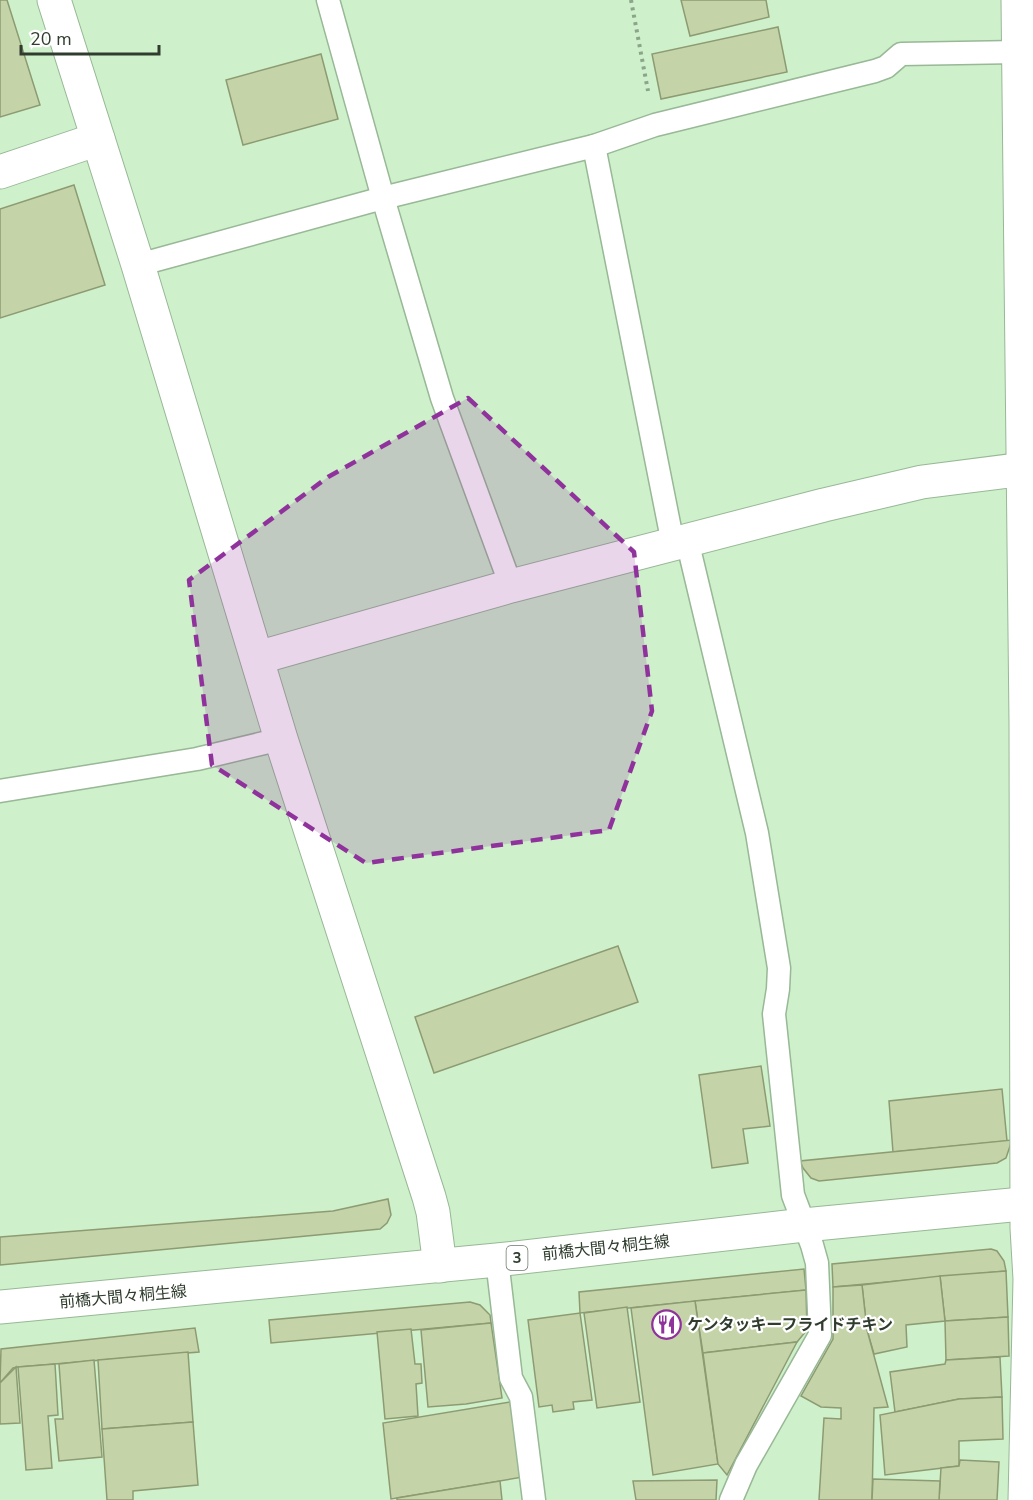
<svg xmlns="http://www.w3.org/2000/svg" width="1033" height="1500" viewBox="0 0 1033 1500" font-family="'Nunito Sans','Noto Sans JP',sans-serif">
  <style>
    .building { fill: #c5d4a8; stroke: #8d9b72; stroke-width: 1.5 }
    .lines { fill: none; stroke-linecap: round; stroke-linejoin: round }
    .service-casing { stroke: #98b896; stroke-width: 25 }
    .minor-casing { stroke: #98b896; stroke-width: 35 }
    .tertiary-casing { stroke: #98b896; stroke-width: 35 }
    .primary-casing { stroke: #98b896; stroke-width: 35 }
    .path { stroke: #8ca58a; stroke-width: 4; stroke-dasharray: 3 4.5; stroke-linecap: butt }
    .service { stroke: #fff; stroke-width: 22 }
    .minor { stroke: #fff; stroke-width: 33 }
    .tertiary { stroke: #fff; stroke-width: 33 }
    .primary { stroke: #fff; stroke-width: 33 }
    .marked { fill: #90329c; fill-opacity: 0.2; stroke: #90329c; stroke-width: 4.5; stroke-dasharray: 12 8; stroke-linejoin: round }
    .labels { text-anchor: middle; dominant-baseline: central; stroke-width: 4.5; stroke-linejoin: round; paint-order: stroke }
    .shield { fill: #fff; stroke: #6d766d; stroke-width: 1.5 }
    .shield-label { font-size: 15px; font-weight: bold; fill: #2f3c2e }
    .street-label { font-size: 16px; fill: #2f3c2e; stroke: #fff }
    .poi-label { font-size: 16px; font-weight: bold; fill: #2f3c2e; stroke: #fff; text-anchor: start }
  </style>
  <rect width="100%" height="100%" fill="#cef0cb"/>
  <g class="building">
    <path d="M0 0H7L40 105 0 117Z"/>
    <path d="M681 0H766L769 17 690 36Z"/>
    <path d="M778 27 787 72 661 99 652 54Z"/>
    <path d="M321 54 338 119 243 145 226 80Z"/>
    <path d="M74 185 105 285 0 318V209Z"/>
    <path d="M618 946 638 1002 434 1073 415 1017Z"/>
    <path d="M761 1066 770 1126 743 1129 748 1163 712 1168 699 1075Z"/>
    <path d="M1002 1089 1007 1141 893 1152 889 1101Z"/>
    <path d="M1012 1140 1006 1158 997 1163 819 1181 811 1178 803 1168 800 1161Z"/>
    <path d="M388 1199 391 1215 387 1223 380 1229 0 1265V1237L333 1211Z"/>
    <path d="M991 1249 997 1251 1004 1261 1006 1271 833 1287 832 1264Z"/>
    <path d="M804 1269 806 1290 580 1313 579 1292Z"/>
    <path d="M1006 1271 1008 1317 945 1321 940 1276Z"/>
    <path d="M940 1276 945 1321 906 1325 907 1347 874 1354 867 1330 862 1285Z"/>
    <path d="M862 1285 867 1330 888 1407 874 1408 872 1500H819L824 1418 841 1419V1408L821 1407 801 1396 833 1339V1287Z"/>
    <path d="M806 1290 807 1330 797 1342 703 1353 695 1301Z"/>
    <path d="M695 1301 718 1464 653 1475 631 1308Z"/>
    <path d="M470 1302 480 1305 490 1315 491 1323 271 1343 269 1320Z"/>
    <path d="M627 1307 640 1402 597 1408 584 1313Z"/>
    <path d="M580 1313 592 1400 573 1402 574 1409 553 1412 552 1405 539 1407 528 1320Z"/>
    <path d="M1008 1317 1009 1356 946 1360 945 1321Z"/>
    <path d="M491 1323 502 1398 466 1404 428 1407 421 1330Z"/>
    <path d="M195 1328 199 1352 18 1367 13 1368 0 1383 1 1349Z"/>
    <path d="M411 1329 415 1364H421L422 1383 416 1384 418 1416 385 1419 377 1332Z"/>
    <path d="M797 1342 727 1475 718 1464 703 1353Z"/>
    <path d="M188 1352 193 1422 102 1429 98 1360Z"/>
    <path d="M1000 1357 1002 1397 959 1399 895 1412 890 1372 945 1364 946 1360Z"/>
    <path d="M94 1360 102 1457 59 1461 55 1419H63L59 1364Z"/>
    <path d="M55 1364 58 1415 48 1416 52 1468 26 1470 18 1367Z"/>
    <path d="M16 1367 20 1423 0 1424V1383Z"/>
    <path d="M1002 1397 1003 1439 959 1441V1466L885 1475 880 1415 959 1399Z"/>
    <path d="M510 1402 523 1477 391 1499 383 1423Z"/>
    <path d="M193 1422 198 1485 133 1491V1500H107L102 1429Z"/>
    <path d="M960 1460 999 1462 997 1500H939L941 1468 959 1466Z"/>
    <path d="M873 1479 940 1481 939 1500H872Z"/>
    <path d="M717 1480 716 1500H636L633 1481Z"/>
    <path d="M500 1481 502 1500H397V1498Z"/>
  </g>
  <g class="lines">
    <defs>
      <g id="service">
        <path d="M328 0 383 198 442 398 511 586"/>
        <path d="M594 146 673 544"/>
        <path d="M138 265 383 198 594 146 655 125 875 71 886 67 901 54 1020 52"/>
        <path d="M687 540 757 833 779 968 778 989 774 1014 793 1195 812 1245 817 1263 820 1335 746 1465 731 1500"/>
        <path d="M0 791 197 759 281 739"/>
        <path d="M497 1260 511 1378 521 1397 534 1500"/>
      </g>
      <g id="minor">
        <path d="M1018 0 1026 723 1027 1228 1030 1279 1025 1500"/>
        <path d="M257 658 511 586 824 505 922 482 1024 469"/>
      </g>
      <g id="tertiary">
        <path d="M54 0 138 265 281 739 429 1197 433 1212 440 1266"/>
        <path d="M0 172 98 139"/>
      </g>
      <path id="primary" d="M0 1307 497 1260 804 1225 1033 1203"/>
    </defs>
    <use href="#service" class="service-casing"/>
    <use href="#minor" class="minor-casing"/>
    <use href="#tertiary" class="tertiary-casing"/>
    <use href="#primary" class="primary-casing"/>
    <path class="path" d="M631 0 648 91"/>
    <use href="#service" class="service"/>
    <use href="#minor" class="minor"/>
    <use href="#tertiary" class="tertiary"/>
    <use href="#primary" class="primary"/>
  </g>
  <path class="marked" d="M468 398 634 552 652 711 609 830 366 863 212 765 189 580 328 477Z"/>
  <defs>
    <symbol id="restaurant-ring" viewBox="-11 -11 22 22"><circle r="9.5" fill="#fff" stroke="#90329c" stroke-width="1.5"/><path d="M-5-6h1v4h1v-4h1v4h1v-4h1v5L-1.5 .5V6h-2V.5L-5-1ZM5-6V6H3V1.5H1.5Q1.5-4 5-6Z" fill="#90329c"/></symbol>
  </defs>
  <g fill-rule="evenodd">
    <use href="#restaurant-ring" x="650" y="1308" width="33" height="33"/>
  </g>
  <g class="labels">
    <rect class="shield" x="506.5" y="1246" width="21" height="24" rx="4.5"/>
    <g class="shield-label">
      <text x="517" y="1258">3</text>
    </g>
    <g class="street-label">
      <text transform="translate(606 1248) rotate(-6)">前橋大間々桐生線</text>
      <text transform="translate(123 1297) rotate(-5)">前橋大間々桐生線</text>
    </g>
    <g class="poi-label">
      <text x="687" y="1325">ケンタッキーフライドチキン</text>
    </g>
  </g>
  <path d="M21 45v9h138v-9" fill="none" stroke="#2f3c2e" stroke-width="3"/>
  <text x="30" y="45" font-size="18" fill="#2f3c2e" stroke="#ffffff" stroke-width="4.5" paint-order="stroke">20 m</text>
</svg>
